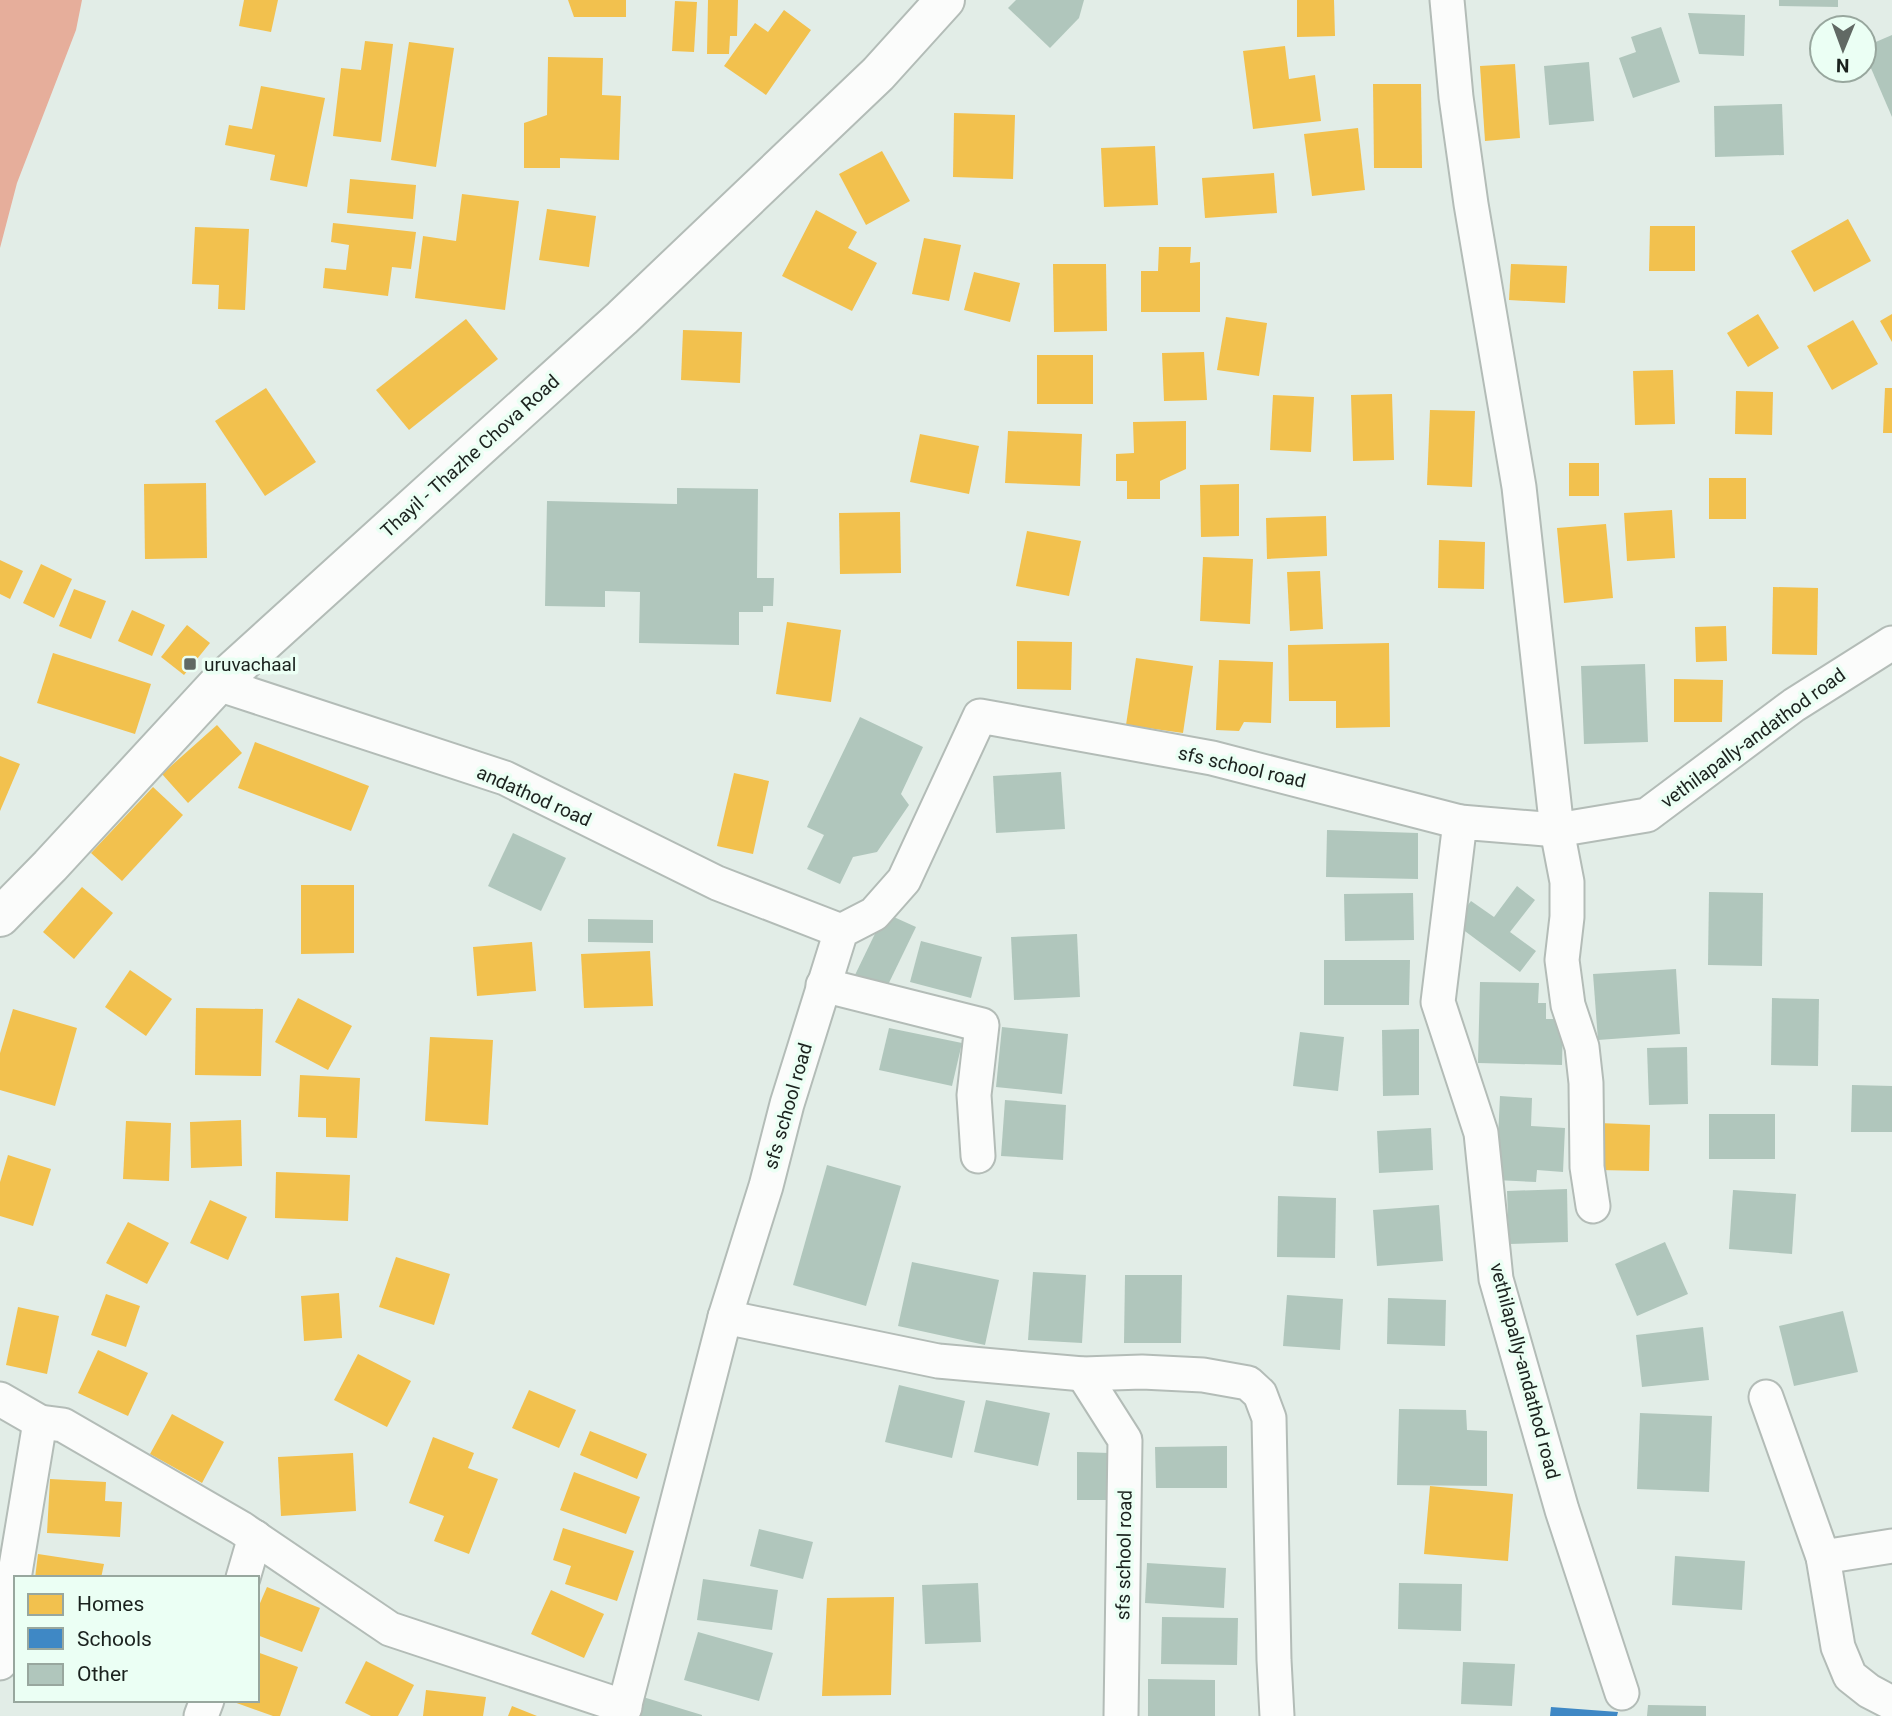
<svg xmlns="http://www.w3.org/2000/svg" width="1892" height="1716" viewBox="0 0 1892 1716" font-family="Roboto,sans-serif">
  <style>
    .water { fill: #e6ae9b }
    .homes { fill: #f2c14e }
    .schools { fill: #3f88c5 }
    .building { fill: #b0c6bc }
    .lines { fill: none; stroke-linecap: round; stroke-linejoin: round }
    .minor-casing { stroke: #b3bcb7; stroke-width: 37 }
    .tertiary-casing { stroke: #b3bcb7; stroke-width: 42 }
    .minor { stroke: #fbfcfb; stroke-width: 33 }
    .tertiary { stroke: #fbfcfb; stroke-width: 38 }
    .poi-dot { fill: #616964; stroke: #ebfff4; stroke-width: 2.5 }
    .labels { text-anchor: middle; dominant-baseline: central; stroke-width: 7; stroke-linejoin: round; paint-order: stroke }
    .street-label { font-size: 19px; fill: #1b221e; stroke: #ebfff4 }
    .poi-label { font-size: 19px; fill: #1b221e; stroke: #ebfff4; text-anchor: start }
  </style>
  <rect width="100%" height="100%" fill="#e2ede7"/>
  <path class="water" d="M0 0H82L76 30 17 183 0 248Z"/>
  <g class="homes">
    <path d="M244 0H278L271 32 239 26Z"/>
    <path d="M568 0H626V17H574Z"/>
    <path d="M708 0H738L737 36H730L729 54H707Z"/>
    <path d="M1297 0H1334L1335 36 1297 37Z"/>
    <path d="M675 1 697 2 694 52 672 51Z"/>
    <path d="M784 10 811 30 766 95 724 66 755 23 768 32Z"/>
    <path d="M365 41 393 44 381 142 333 136 341 68 361 70Z"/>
    <path d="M409 42 454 48 436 167 391 160Z"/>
    <path d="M1285 46 1289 79 1315 75 1321 121 1253 129 1243 51Z"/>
    <path d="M548 57 603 58 602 95 621 96 619 160 560 158V168H524V123L547 115Z"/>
    <path d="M1515 64 1520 138 1485 141 1480 66Z"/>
    <path d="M1373 84H1421L1422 168H1374Z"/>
    <path d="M261 86 325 98 307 187 270 180 275 155 225 145 229 125 252 129Z"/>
    <path d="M954 113 1015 115 1013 179 953 177Z"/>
    <path d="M1358 128 1365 190 1312 196 1304 134Z"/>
    <path d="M1155 146 1158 205 1104 207 1101 148Z"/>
    <path d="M882 151 910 201 866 225 839 174Z"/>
    <path d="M1274 173 1277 213 1205 218 1202 178Z"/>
    <path d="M350 179 416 185 413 219 347 213Z"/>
    <path d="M462 194 519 201 505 310 415 298 423 236 456 241Z"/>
    <path d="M547 209 596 216 589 267 539 260Z"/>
    <path d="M816 210 857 232 848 248 877 263 852 311 782 276Z"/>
    <path d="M1848 219 1871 261 1814 292 1791 251Z"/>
    <path d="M333 223 416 232 411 269 392 267 388 296 323 288 325 268 346 270 349 245 331 242Z"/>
    <path d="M1650 226H1695V271H1649Z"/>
    <path d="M195 227 249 229 245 310 218 309 219 285 192 284Z"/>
    <path d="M924 238 961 245 949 301 912 294Z"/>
    <path d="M1159 247H1191L1190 263 1200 262V312H1141V271H1158Z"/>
    <path d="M1053 264H1106L1107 331 1054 332Z"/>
    <path d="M1511 264 1567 266 1565 303 1509 300Z"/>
    <path d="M974 272 1020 283 1010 322 964 310Z"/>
    <path d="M1758 314 1779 348 1748 367 1727 333Z"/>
    <path d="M1892 314V342L1880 321Z"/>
    <path d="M1226 317 1267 323 1259 376 1217 370Z"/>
    <path d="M466 319 498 359 409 430 376 390Z"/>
    <path d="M1853 320 1878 364 1832 390 1807 346Z"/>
    <path d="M683 330 742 332 740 383 681 380Z"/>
    <path d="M1204 352 1207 400 1164 401 1162 353Z"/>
    <rect x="1037" y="355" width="56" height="49"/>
    <path d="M1673 370 1675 424 1635 425 1633 371Z"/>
    <path d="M266 388 316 462 265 496 215 421Z"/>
    <path d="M1885 388H1892V433H1883Z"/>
    <path d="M1736 391 1773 392 1772 435 1735 434Z"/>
    <path d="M1392 394 1394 460 1353 461 1351 395Z"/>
    <path d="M1273 395 1314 397 1311 452 1270 450Z"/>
    <path d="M1430 410 1475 411 1472 487 1427 485Z"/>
    <path d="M1186 421V469L1160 481V499H1127V481H1116V454L1134 453 1133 422Z"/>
    <path d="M1008 431 1082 434 1080 486 1005 483Z"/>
    <path d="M920 434 979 446 969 494 910 482Z"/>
    <rect x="1569" y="463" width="30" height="33"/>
    <rect x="1709" y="478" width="37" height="41"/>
    <path d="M206 483 207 558 145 559 144 484Z"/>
    <path d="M1239 484V536L1201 537 1200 485Z"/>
    <path d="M1672 510 1675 558 1627 561 1624 513Z"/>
    <path d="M900 512 901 573 840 574 839 513Z"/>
    <path d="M1326 516 1327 556 1267 559 1266 518Z"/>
    <path d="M1606 524 1613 598 1564 603 1557 528Z"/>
    <path d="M1027 531 1081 541 1069 596 1016 586Z"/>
    <path d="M1439 540 1485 542 1484 589 1438 588Z"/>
    <path d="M1203 557 1253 559 1250 624 1200 621Z"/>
    <path d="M0 560 23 571 10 599 0 594Z"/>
    <path d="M41 564 72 579 54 618 23 603Z"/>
    <path d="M1320 571 1323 629 1290 631 1287 572Z"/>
    <path d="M1773 587 1818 588 1817 655 1772 654Z"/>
    <path d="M74 589 106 601 91 639 59 626Z"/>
    <path d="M132 610 165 625 152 656 118 641Z"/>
    <path d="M787 622 841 630 831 702 776 694Z"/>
    <path d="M187 625 210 643 184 675 161 657Z"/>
    <path d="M1726 626 1727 661 1696 662 1695 627Z"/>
    <path d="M1017 641 1072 642 1071 690 1017 689Z"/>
    <path d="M1389 643 1390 727 1336 728V701H1289L1288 645Z"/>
    <path d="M53 653 151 684 135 734 37 703Z"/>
    <path d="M1136 658 1193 666 1183 733 1126 725Z"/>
    <path d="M1219 660 1273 662 1271 723 1244 722 1239 731 1216 730Z"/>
    <path d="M1674 679 1723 680 1722 722H1674Z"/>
    <path d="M217 725 242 753 188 803 162 774Z"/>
    <path d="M255 742 369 786 351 831 238 788Z"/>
    <path d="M0 756 20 764 0 811Z"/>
    <path d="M734 773 769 781 753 854 717 846Z"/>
    <path d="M153 787 183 815 122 881 91 853Z"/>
    <path d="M301 885H354V953L301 954Z"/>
    <path d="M82 887 113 913 74 959 43 932Z"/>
    <path d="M532 942 536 991 477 996 473 947Z"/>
    <path d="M650 951 653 1006 584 1008 581 954Z"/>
    <path d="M130 970 172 999 146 1036 105 1007Z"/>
    <path d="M298 998 352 1026 328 1070 275 1042Z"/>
    <path d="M196 1008 263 1009 261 1076 195 1075Z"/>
    <path d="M13 1009 77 1028 55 1106 0 1090V1053Z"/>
    <path d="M430 1037 493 1040 488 1125 425 1121Z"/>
    <path d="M300 1075 360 1078 357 1138 326 1137V1118L298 1117Z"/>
    <path d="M241 1120 242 1166 191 1168 190 1122Z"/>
    <path d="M126 1121 171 1123 169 1181 123 1179Z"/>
    <path d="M1598 1123 1650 1125 1649 1171 1598 1170Z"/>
    <path d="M8 1155 51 1169 33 1226 0 1216V1182Z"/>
    <path d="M276 1172 350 1175 348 1221 275 1218Z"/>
    <path d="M210 1200 247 1217 228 1260 190 1243Z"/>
    <path d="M128 1222 169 1243 147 1284 106 1263Z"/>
    <path d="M396 1257 450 1274 434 1325 379 1307Z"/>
    <path d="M339 1293 342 1338 304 1341 301 1296Z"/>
    <path d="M106 1294 140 1306 126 1347 91 1335Z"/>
    <path d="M18 1307 59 1316 47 1374 6 1365Z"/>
    <path d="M98 1350 148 1373 128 1416 78 1393Z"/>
    <path d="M358 1354 411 1381 387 1427 334 1400Z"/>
    <path d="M529 1390 576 1410 559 1448 512 1428Z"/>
    <path d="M172 1414 224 1442 202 1483 150 1454Z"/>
    <path d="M590 1431 647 1454 637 1479 580 1455Z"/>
    <path d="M433 1437 474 1453 468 1468 498 1479 469 1554 434 1541 444 1516 409 1503Z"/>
    <path d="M353 1453 356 1511 281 1516 278 1457Z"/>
    <path d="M574 1472 640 1497 626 1534 560 1510Z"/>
    <path d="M50 1479 106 1482 105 1501 122 1502 120 1537 47 1533Z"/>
    <path d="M1430 1486 1513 1494 1508 1561 1424 1554Z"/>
    <path d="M563 1528 634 1551 617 1601 565 1584 571 1566 553 1560Z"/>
    <path d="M38 1554 104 1564 101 1578H35Z"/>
    <path d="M267 1587 320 1608 302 1652 257 1635V1610Z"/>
    <path d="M551 1590 604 1614 584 1658 531 1634Z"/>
    <path d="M894 1597 891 1695 822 1696 827 1598Z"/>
    <path d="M257 1652 298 1667 280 1716H273L231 1701 257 1700Z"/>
    <path d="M366 1661 414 1685 398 1716H371L345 1703Z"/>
    <path d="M426 1690 486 1697 483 1716H423Z"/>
    <path d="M512 1706 537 1716H508Z"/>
  </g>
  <path class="schools" d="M1551 1707 1618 1712 1617 1716H1550Z"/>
  <g class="building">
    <path d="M1016 0H1084L1079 18 1050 48 1008 8Z"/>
    <path d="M1779 0H1838V7L1779 6Z"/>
    <path d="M1688 13 1745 15 1744 56 1699 54Z"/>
    <path d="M1661 27 1680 82 1633 98 1619 58 1636 52 1631 37Z"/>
    <path d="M1892 35V117L1864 52V47Z"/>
    <path d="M1589 62 1594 121 1549 125 1544 66Z"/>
    <path d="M1782 104 1784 155 1715 157 1714 106Z"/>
    <path d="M677 488 758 489 757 578H774L773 606H763V612H739V645L639 643 640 592 605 591V607L545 606 547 501 677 504Z"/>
    <path d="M1645 664 1648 742 1584 744 1581 666Z"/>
    <path d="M860 717 923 747 901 794 909 805 877 852 853 857 840 884 807 869 824 835 807 827Z"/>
    <path d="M1061 772 1065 829 996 833 993 776Z"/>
    <path d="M1327 830 1418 833V879L1326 877Z"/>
    <path d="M513 833 566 858 541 911 488 886Z"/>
    <path d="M1517 886 1535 900 1510 932 1536 951 1520 972 1454 923 1471 901 1494 917Z"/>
    <path d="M1709 892 1763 893 1762 966 1708 965Z"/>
    <path d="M1413 893 1414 940 1345 941 1344 894Z"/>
    <path d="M885 913 916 927 885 991 854 977Z"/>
    <path d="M588 919 653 920V943L588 942Z"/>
    <path d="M1077 934 1080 997 1014 1000 1011 937Z"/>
    <path d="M921 941 982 957 971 998 910 982Z"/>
    <path d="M1324 960H1410L1409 1005H1324Z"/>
    <path d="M1676 969 1680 1034 1598 1040 1593 974Z"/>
    <path d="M1480 982 1539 983 1538 1003H1546V1019H1563L1562 1065 1478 1063Z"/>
    <path d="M1772 998 1819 999 1818 1066 1771 1065Z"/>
    <path d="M1002 1027 1068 1034 1062 1094 996 1087Z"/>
    <path d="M889 1028 962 1043 952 1086 879 1070Z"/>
    <path d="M1419 1029V1095L1383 1096 1382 1030Z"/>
    <path d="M1300 1032 1344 1037 1338 1091 1293 1086Z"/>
    <path d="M1687 1047 1688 1104 1649 1105 1647 1048Z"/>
    <path d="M1852 1085 1892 1086V1132H1851Z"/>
    <path d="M1500 1096 1532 1098 1531 1126 1565 1128 1563 1172 1537 1170 1536 1182 1496 1180Z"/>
    <path d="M1005 1100 1066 1105 1063 1160 1001 1156Z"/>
    <rect x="1709" y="1114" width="66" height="45"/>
    <path d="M1431 1128 1433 1170 1379 1173 1377 1131Z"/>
    <path d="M827 1165 901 1186 866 1306 793 1285Z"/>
    <path d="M1567 1189 1568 1242 1509 1244 1507 1191Z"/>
    <path d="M1733 1190 1796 1194 1792 1254 1729 1249Z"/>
    <path d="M1278 1196 1336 1198 1335 1258 1277 1257Z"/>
    <path d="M1439 1205 1443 1261 1377 1266 1373 1210Z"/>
    <path d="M1665 1242 1688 1294 1637 1316 1615 1264Z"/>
    <path d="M912 1262 999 1280 985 1345 898 1326Z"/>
    <path d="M1033 1272 1086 1275 1082 1343 1028 1340Z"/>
    <path d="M1125 1275H1182L1181 1343H1124Z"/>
    <path d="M1287 1295 1343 1299 1340 1350 1283 1346Z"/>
    <path d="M1388 1298 1446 1300 1445 1346 1387 1344Z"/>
    <path d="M1843 1311 1858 1372 1794 1386 1779 1326Z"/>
    <path d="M1703 1327 1709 1380 1642 1387 1636 1335Z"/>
    <path d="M899 1385 965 1401 952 1458 885 1442Z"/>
    <path d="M986 1400 1050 1413 1038 1466 974 1452Z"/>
    <path d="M1399 1409 1466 1410 1467 1430 1487 1431V1486L1397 1485Z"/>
    <path d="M1640 1413 1712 1416 1709 1492 1637 1489Z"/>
    <path d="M1227 1446V1488H1156L1155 1447Z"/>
    <path d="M1077 1452 1110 1453 1109 1500H1077Z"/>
    <path d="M759 1529 813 1542 803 1579 750 1566Z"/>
    <path d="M1675 1556 1745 1561 1742 1610 1672 1605Z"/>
    <path d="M1147 1563 1226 1568 1224 1608 1145 1603Z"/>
    <path d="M703 1579 778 1590 772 1630 697 1620Z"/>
    <path d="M978 1583 981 1642 925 1644 922 1585Z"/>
    <path d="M1399 1583 1462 1584 1461 1631 1398 1629Z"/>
    <path d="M1162 1617 1238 1618 1237 1665 1161 1664Z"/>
    <path d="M698 1632 773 1653 759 1701 684 1680Z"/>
    <path d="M1463 1662 1515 1664 1512 1706 1461 1704Z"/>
    <path d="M1148 1679 1215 1680V1716H1148Z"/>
    <path d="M643 1697 702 1715V1716H636Z"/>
    <path d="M1648 1705 1706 1706V1716H1647Z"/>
  </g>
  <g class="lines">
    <defs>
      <g id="minor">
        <path d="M1447 0 1456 97 1471 204 1519 487 1557 830 1567 882V917L1562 960 1568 1005 1582 1047 1586 1083 1587 1167 1593 1206"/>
        <path d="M218 684 505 778 717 883 841 931"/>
        <path d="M823 985 982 1025 974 1095 978 1156"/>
        <path d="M725 1317 938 1361 1083 1374 1142 1372 1203 1375 1248 1383 1260 1394 1269 1418 1274 1660 1277 1716"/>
        <path d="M1083 1374 1125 1440 1121 1716"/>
        <path d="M1766 1397 1823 1557 1838 1647 1850 1676 1869 1691 1892 1703"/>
        <path d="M0 1399 40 1422 63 1425 241 1528 390 1629 625 1707"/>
        <path d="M1823 1557 1892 1546"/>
        <path d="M243 1578 255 1537"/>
        <path d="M0 1663 40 1422"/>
        <path d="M1622 1693 1562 1510 1496 1279 1481 1133 1438 1002 1460 822 1557 830 1647 815 1794 705 1892 643"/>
        <path d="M201 1716 207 1700"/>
        <path d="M622 1716 725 1317 766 1186 787 1104 841 931 874 914 904 880 980 716 1212 758 1460 822"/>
      </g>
      <path id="tertiary" d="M0 917 50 866 218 684 622 318 878 74 945 0"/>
    </defs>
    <use href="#minor" class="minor-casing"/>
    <use href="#tertiary" class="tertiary-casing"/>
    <use href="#minor" class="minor"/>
    <use href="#tertiary" class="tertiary"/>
  </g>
  <rect class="poi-dot" x="183" y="657" width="14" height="14" rx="3.5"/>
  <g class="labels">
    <g class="street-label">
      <text transform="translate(470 456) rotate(-42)">Thayil - Thazhe Chova Road</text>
      <text transform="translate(1753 738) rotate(-36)">vethilapally-andathod road</text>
      <text transform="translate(1242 767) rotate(13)">sfs school road</text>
      <text transform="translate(534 796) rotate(24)">andathod road</text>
      <text transform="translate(788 1106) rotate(-74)">sfs school road</text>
      <text transform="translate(1525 1371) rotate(75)">vethilapally-andathod road</text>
      <text transform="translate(1124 1555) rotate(-89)">sfs school road</text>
    </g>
    <g class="poi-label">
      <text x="204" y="664">uruvachaal</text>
    </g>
  </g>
  <rect x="14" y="1576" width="245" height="126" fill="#ebfff4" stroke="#98a79e" stroke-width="2"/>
  <rect x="28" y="1594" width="35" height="21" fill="#f2c14e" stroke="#98a79e" stroke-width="2"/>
  <text x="77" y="1611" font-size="21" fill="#1b221e">Homes</text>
  <rect x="28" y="1628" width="35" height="21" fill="#3f88c5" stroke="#98a79e" stroke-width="2"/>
  <text x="77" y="1646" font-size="21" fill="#1b221e">Schools</text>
  <rect x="28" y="1664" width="35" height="21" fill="#b0c6bc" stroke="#98a79e" stroke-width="2"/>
  <text x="77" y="1681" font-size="21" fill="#1b221e">Other</text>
  <g transform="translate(1843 49) rotate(181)"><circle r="33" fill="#ebfff4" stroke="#98a79e" stroke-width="2"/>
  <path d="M0-5L12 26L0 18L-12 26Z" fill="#616964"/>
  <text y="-10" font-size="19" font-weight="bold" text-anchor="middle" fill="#1b221e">N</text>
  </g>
</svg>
